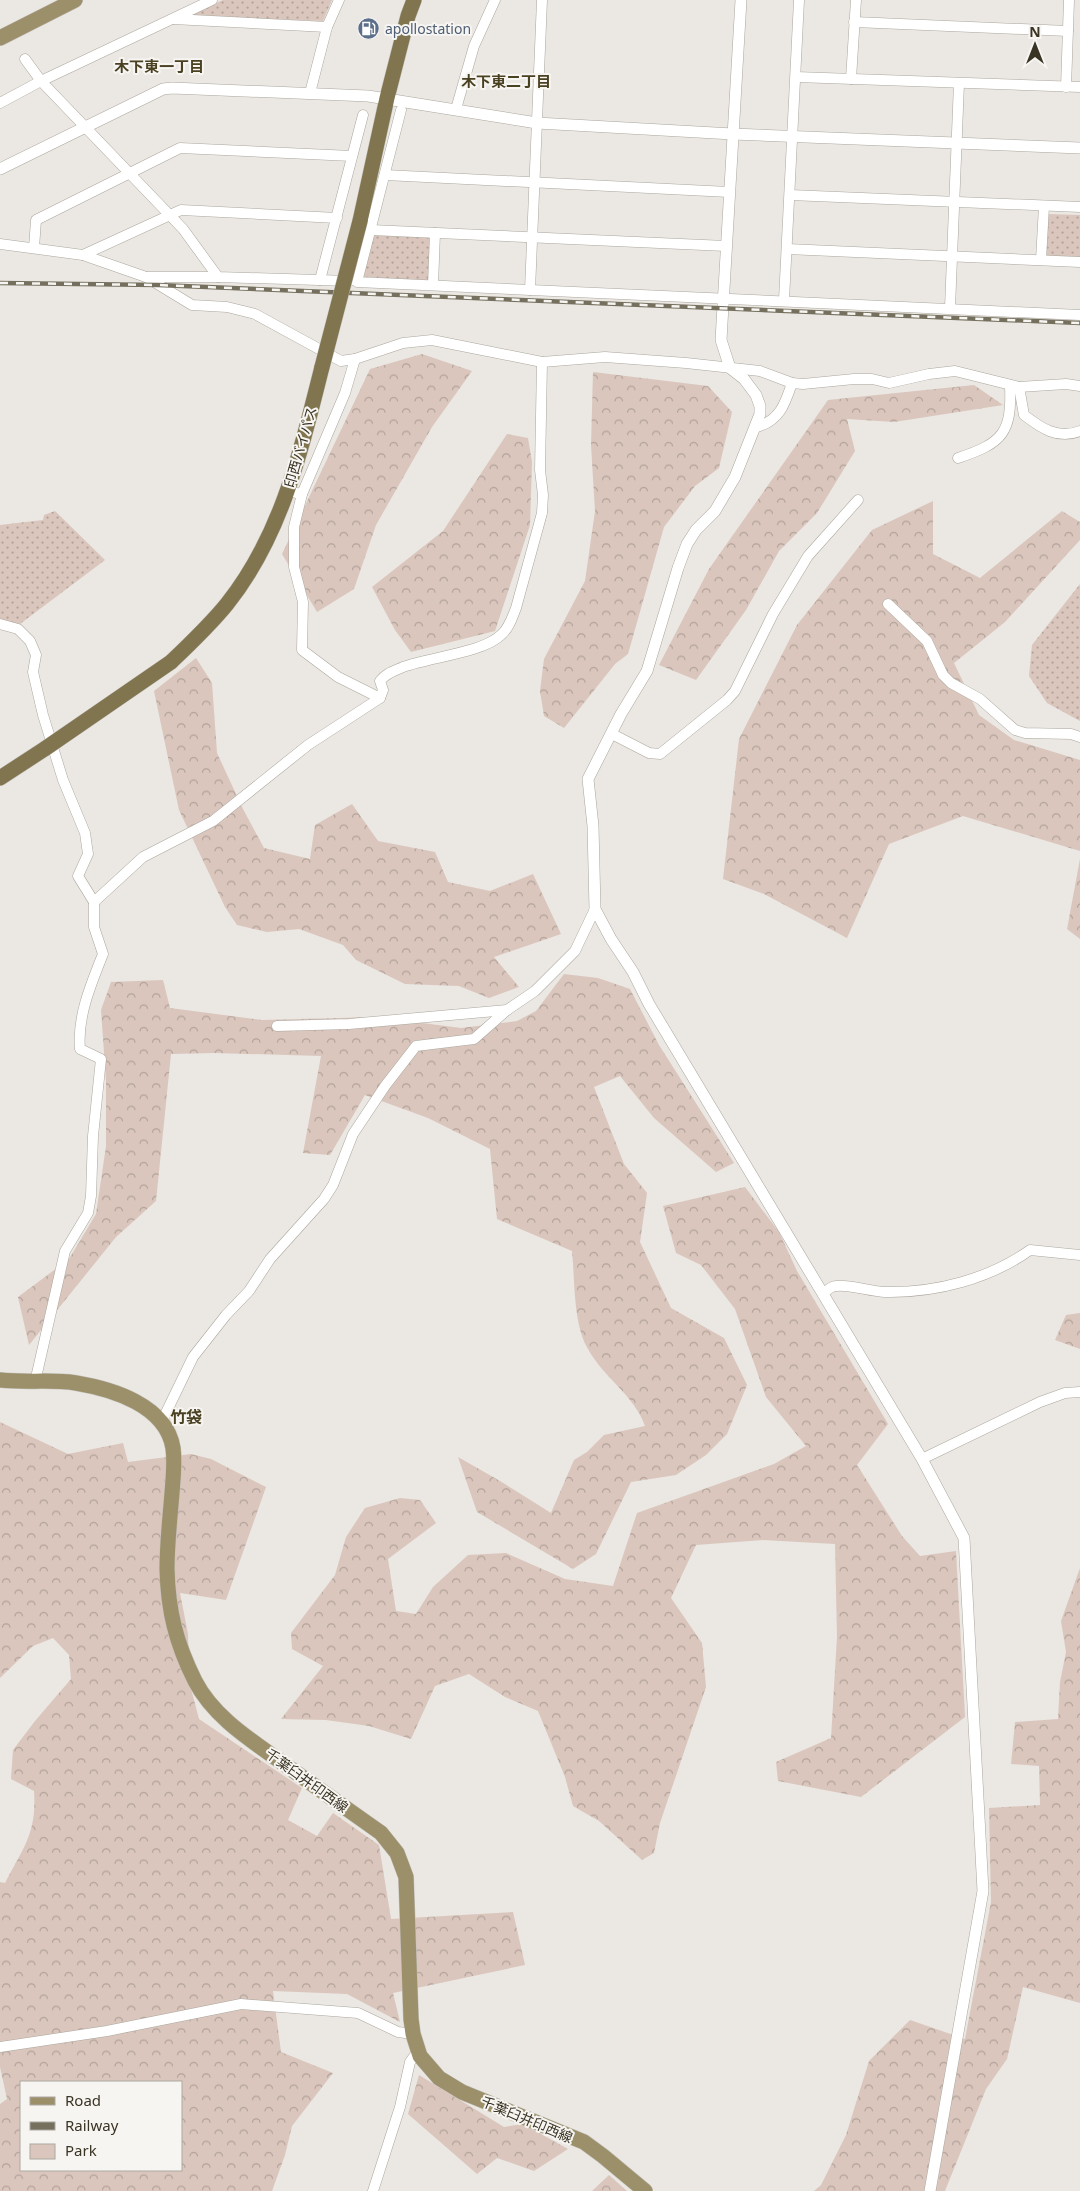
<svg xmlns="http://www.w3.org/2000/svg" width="1080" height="2191" viewBox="0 0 1080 2191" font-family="'Noto Sans','Noto Sans JP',sans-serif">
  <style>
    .green { fill: url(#green-dots) }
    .forest { fill: url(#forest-crowns); fill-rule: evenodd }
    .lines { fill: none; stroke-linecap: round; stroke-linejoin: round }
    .minor-casing { stroke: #aba79e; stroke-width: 11 }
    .tertiary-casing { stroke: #aba79e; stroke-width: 12 }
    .primary-casing { stroke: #c4c2bd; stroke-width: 16 }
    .trunk-casing { stroke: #c4c2bd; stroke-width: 16 }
    .minor { stroke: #fff; stroke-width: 10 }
    .tertiary { stroke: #fff; stroke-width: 11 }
    .primary { stroke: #9c906b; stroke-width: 15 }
    .trunk { stroke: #80754f; stroke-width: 15 }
    .rail-casing { stroke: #75705e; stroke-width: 4.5 }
    .rail { stroke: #f7f5f2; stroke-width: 2.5; stroke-dasharray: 8; stroke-linecap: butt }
    .trunk-bridge-casing { stroke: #c4c2bd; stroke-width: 16; stroke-linecap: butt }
    .trunk-bridge { stroke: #80754f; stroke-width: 15 }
    .labels { text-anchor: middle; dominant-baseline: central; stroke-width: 4; stroke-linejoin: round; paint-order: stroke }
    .service-label { font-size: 14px; fill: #4e5e75; stroke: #f7f5f2; text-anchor: start }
    .street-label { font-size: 14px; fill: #3a3424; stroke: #f7f5f2 }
    .neighbourhood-label { font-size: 15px; font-weight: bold; fill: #4a4122; stroke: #f7f5f2 }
    .quarter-label { font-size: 16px; font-weight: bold; fill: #4a4122; stroke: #f7f5f2 }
  </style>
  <defs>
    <pattern id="green-dots" width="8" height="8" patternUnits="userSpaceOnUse" patternTransform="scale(1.25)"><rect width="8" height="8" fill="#dac6bd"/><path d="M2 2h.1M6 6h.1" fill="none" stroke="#b2a299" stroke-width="1.8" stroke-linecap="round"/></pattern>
    <pattern id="forest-crowns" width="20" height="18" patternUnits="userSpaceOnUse" patternTransform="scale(1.25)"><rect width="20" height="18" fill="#dac6bd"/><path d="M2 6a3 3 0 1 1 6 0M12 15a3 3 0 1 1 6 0" fill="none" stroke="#b2a299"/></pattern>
  </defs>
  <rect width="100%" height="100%" fill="#ebe7e2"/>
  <g class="green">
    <path d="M223 0H332L323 21 186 16Z"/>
    <path d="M1046 214 1080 215V259L1043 257Z"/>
    <path d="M372 235 431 236 430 281 363 277Z"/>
    <path d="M55 511 105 560 20 624 15 626 0 620V525L43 520 44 515Z"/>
    <path d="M1080 584V721L1047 703 1029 676 1032 645Z"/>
  </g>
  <g class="forest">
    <path d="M422 354 472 371 432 427 376 525 354 589 317 612 282 554 370 369Z"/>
    <path d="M593 372 708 386 732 412 719 468 695 486 664 527 628 654 615 664 564 728 544 716 540 691 544 659 585 581 595 511 591 445Z"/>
    <path d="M974 385 1003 405 894 422 847 419 855 451 817 513 779 551 746 610 696 680 659 665 709 569 828 400Z"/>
    <path d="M507 434 528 438 532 462 530 525 495 631 411 652 395 630 372 587 443 531Z"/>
    <path d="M933 501V554L980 578 1062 511 1080 522V540L1005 622 954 663 979 715 1014 740 1080 760V851L963 816 889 844 847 938 764 894 723 879 739 739 797 625 872 530Z"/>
    <path d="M196 658 212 683 217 753 243 809 264 848 310 859 315 825 352 804 378 841 435 852 448 882 490 891 533 874 561 934 494 957 519 987 489 998 459 986 405 984 356 960 343 945 299 929 267 932 237 925 225 907 179 810 154 691Z"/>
    <path d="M1080 859V939L1067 929Z"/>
    <path d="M564 974 598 978 630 989 659 1045 734 1163 716 1172 654 1118 620 1076 594 1087 624 1164 647 1193 640 1242 671 1308 724 1338 747 1385 727 1434 706 1455 676 1475 631 1482 596 1554 573 1569 477 1512 458 1457 500 1481 551 1513 574 1460 587 1452 604 1435 645 1426C635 1396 603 1377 588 1349 573 1324 575 1280 572 1251L497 1219 490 1149 428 1118 365 1095 330 1155 303 1153 321 1056 214 1053 171 1054 156 1201 116 1237 29 1345 18 1297 69 1259 96 1214 106 1146V1080L101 1010 111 982 163 980 170 1008 262 1020 376 1017 461 1028 517 1021 536 1011Z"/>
    <path d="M745 1187 779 1232 797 1271 888 1424 857 1465 902 1536 920 1556 956 1551 965 1717 861 1797 778 1781 776 1762 831 1738 837 1637 835 1544 763 1540 696 1545 671 1598 702 1643 706 1687 660 1823 654 1853 642 1860 599 1821 573 1806 565 1777 538 1711 505 1697 469 1674 435 1686 411 1739 369 1726 326 1720 281 1719 323 1666 292 1649 291 1633 335 1575 346 1537 365 1508 400 1498 420 1500 436 1523 388 1559 396 1611 416 1614 433 1587 468 1555 506 1553 565 1579 613 1586 637 1513 774 1464 806 1446 766 1397 735 1309 701 1265 676 1253 663 1206Z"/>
    <path d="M1080 1313V1349L1055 1340 1066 1315Z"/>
    <path d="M0 1422 68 1454 123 1443 128 1462 191 1454 211 1459 266 1487 226 1600 180 1593 188 1634 189 1681 199 1719 302 1788 288 1820 317 1836 333 1813 379 1845 391 1919 513 1912 525 1965 393 1993 400 2022 347 1994 273 1991 281 2052 333 2073 292 2126 285 2155 272 2191H0V2104L7 2099 0 2067V1882L5 1883C23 1848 37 1833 34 1791L11 1779 13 1750 35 1721 71 1679 69 1655 53 1638 33 1646 0 1678ZM21 2082H181V2170H21Z"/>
    <path d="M1080 1568V2003L1023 1987 1007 2059 986 2089 945 2191H814L821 2185 846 2135 869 2061 910 2020 965 2039 991 1902 989 1808 1040 1805 1039 1766 1011 1764 1015 1722 1058 1719 1060 1682 1066 1652 1061 1621Z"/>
    <path d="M419 2075 504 2127 523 2124 568 2149 534 2171 497 2158 477 2174 408 2114Z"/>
    <path d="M609 2175 627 2191H592Z"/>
  </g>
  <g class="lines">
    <defs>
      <g id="minor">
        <path d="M173 19 327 27"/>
        <path d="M854 22 1068 31"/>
        <path d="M25 59 41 81 183 229 218 277 350 281"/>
        <path d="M796 77 1080 87"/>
        <path d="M851 79 856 0"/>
        <path d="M1066 87 1069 0"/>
        <path d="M310 93 327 27 339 0"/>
        <path d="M0 103 41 81 212 0"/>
        <path d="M456 109 474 46 495 0"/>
        <path d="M401 110 357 282 1080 315"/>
        <path d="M385 175 729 192"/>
        <path d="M790 195 1080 207"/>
        <path d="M371 230 726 246"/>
        <path d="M0 244 83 255 146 277H218"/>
        <path d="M34 248 36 220 180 148 352 156"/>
        <path d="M787 249 1080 262"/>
        <path d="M83 255 181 210 337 218"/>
        <path d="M1041 260 1044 206"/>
        <path d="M146 277 192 305 227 307 255 314 341 361 355 359 403 343 432 340 542 362 605 357 686 363 760 371 792 383 803 384 854 379H872L889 383 929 374 955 371 1019 387 1066 384 1080 386"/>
        <path d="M320 280 363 115"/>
        <path d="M433 285 435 233"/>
        <path d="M530 290 542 0"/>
        <path d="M784 300 799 0"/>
        <path d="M950 308 959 83"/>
        <path d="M1019 387 1024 415C1041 428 1058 440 1080 431"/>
        <path d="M757 427C780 420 785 404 792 383"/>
        <path d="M958 458C1003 443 1012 433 1010 385"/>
        <path d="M296 493 302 494 345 393 355 359"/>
        <path d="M302 494 294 527V567L303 602 302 650 338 677 380 698"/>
        <path d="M888 604 927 641 943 675 951 683 980 699 1015 730 1025 733 1071 734 1080 737"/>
        <path d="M0 624 18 629 30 641 36 655 33 672 43 715 63 780 85 833 88 854 78 876 94 902V927L103 954C91 984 77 1017 80 1049L101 1059 93 1136 91 1196 88 1213 65 1251 35 1382"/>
        <path d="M612 734 649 753 660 754 727 700 735 691 773 614 808 556 858 500"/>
        <path d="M94 902 143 857 213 821 308 745 380 698 383 690 380 681C386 673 394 671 403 667 430 657 482 653 501 635 509 628 512 618 516 608L542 513 543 495 540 470 542 362"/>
        <path d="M277 1026 349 1024 507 1010 535 991 575 951 595 909"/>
        <path d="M823 1294C826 1291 832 1286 836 1286 848 1284 872 1292 885 1292 936 1293 989 1279 1030 1250L1080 1255"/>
        <path d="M161 1423 193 1357 226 1315 249 1291 270 1259 324 1199 333 1185 353 1134 385 1086 416 1046 474 1039 507 1010"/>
        <path d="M922 1459 1040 1402 1065 1393 1080 1392"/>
        <path d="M0 2047 107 2031 241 2004 358 2013 398 2032 413 2034"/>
        <path d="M373 2191 400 2107 410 2062 418 2051"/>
      </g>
      <g id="tertiary">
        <path d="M741 0 721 340 730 368 744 379 756 395 760 406V414L735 477 715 511 696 530 687 544 678 568 647 671 621 714 588 779 593 826 595 909 611 939 633 972 649 1004 922 1459 964 1538 983 1891 930 2191"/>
        <path d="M0 169 163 89 172 88 368 96 537 123 733 134 1080 148"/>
      </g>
      <g id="primary">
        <path d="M0 38 75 0"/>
        <path d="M0 1380C25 1383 51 1379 76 1383 112 1389 166 1405 173 1448 175 1463 173 1479 172 1493 170 1518 167 1544 167 1569 168 1611 176 1643 195 1681 213 1716 249 1739 280 1761 313 1785 347 1809 381 1833L397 1853 406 1877 411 2019 413 2034 420 2056 439 2078 462 2092 584 2142 603 2156 645 2191"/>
      </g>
      <g id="trunk">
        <path d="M360 221 387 98 408 16 414 0"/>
        <path d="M171 662C191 643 210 625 227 604 282 535 301 450 322 367"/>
        <path d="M0 778 46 748"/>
      </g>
    </defs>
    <use href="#minor" class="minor-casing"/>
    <use href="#tertiary" class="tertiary-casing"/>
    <use href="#primary" class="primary-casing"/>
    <use href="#trunk" class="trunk-casing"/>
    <use href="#minor" class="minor"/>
    <use href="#tertiary" class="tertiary"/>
    <use href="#primary" class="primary"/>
    <use href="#trunk" class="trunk"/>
    <defs>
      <path id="rail" d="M0 283 158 285 1080 323"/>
    </defs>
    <use href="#rail" class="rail-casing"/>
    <use href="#rail" class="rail"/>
    <defs>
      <g id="trunk-bridge">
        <path d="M322 367 360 221"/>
        <path d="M46 748 171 662"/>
      </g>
    </defs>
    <use href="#trunk-bridge" class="trunk-bridge-casing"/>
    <use href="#trunk-bridge" class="trunk-bridge"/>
  </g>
  <defs>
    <symbol id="fuel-disc" viewBox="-11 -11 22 22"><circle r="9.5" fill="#5c6f8a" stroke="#f7f5f2"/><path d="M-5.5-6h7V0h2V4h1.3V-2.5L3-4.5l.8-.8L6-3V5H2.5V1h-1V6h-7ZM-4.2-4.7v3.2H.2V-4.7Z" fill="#fff"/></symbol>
  </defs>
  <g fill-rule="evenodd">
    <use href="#fuel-disc" x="356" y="16" width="25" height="25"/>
  </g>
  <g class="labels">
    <g class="service-label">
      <text x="385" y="28">apollostation</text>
    </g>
    <g class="street-label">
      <text transform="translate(300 447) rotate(-74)">印西バイパス</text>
      <text transform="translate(307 1780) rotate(36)">千葉臼井印西線</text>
      <text transform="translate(527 2119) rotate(23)">千葉臼井印西線</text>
    </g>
    <g class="neighbourhood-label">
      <text x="159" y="66">木下東一丁目</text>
      <text x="506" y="81">木下東二丁目</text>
    </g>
    <g class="quarter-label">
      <text x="186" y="1417">竹袋</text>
    </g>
  </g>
  <rect x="20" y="2081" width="162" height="90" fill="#f7f5f2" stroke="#aba8a0"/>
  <rect x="30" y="2097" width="25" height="8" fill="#9c906b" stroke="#aba8a0"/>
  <text x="65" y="2106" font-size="15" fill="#3a3424">Road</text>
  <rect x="30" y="2122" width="25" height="8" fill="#75705e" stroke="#aba8a0"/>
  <text x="65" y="2131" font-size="15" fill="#3a3424">Railway</text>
  <rect x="30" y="2144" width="25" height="15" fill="#dac6bd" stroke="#aba8a0"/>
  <text x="65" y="2156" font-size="15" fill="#3a3424">Park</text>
  <g transform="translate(1035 45)" stroke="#f7f5f2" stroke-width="4" paint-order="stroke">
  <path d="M0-4L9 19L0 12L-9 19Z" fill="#3a3424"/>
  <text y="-8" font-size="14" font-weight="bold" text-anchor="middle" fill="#3a3424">N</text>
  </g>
</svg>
